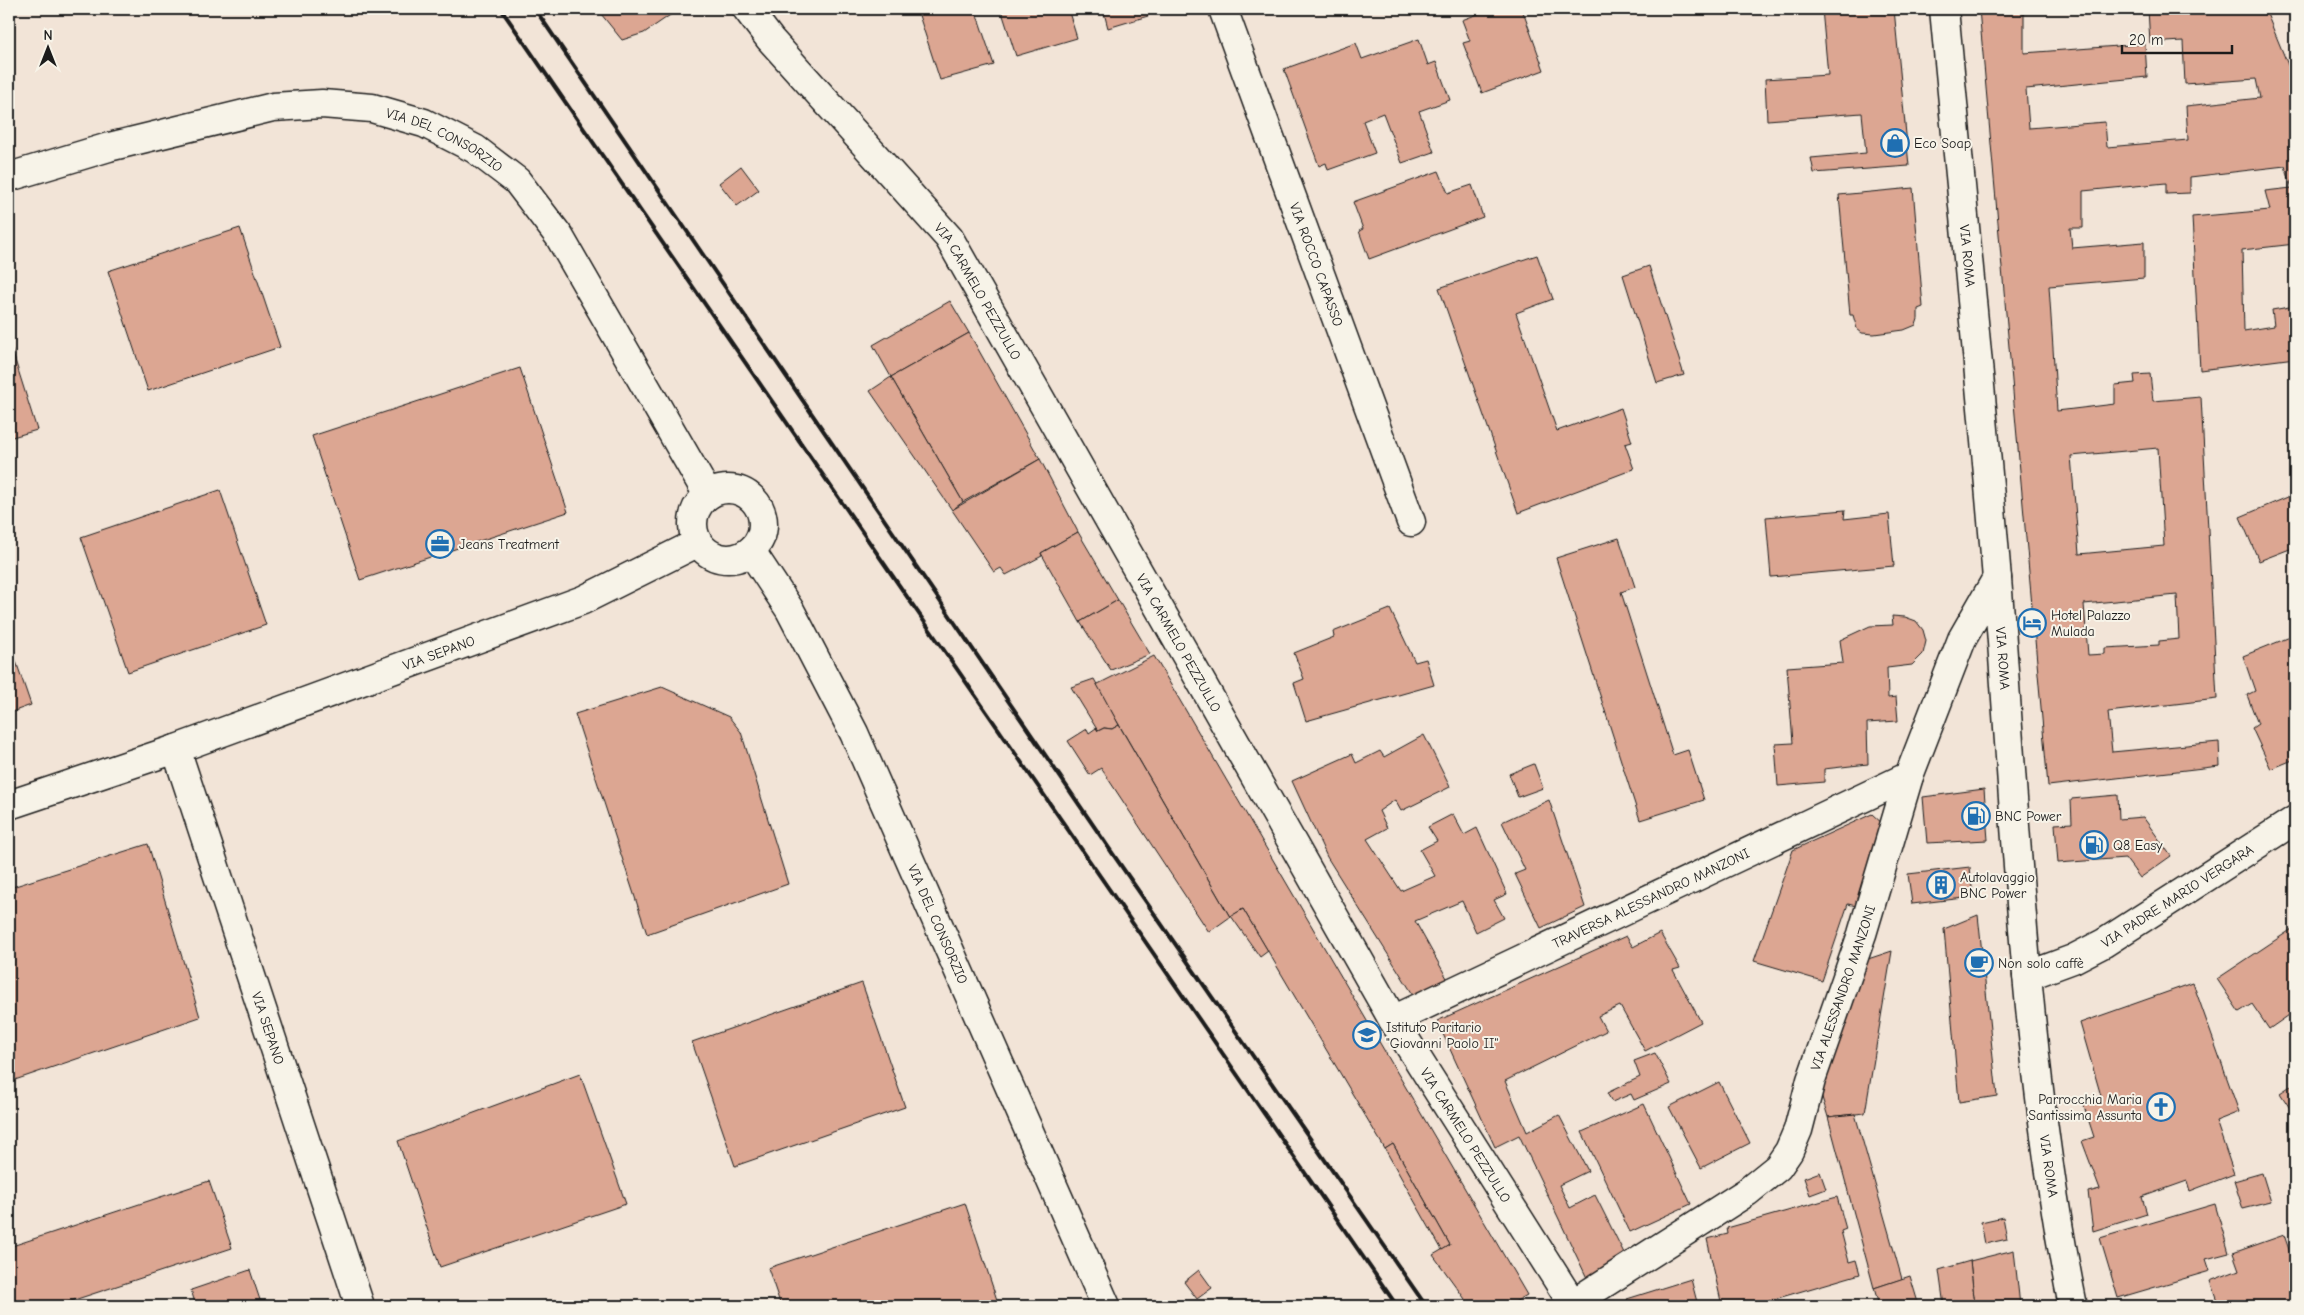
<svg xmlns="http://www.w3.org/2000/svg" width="2304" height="1315" viewBox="0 0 2304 1315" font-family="'Comic Neue',sans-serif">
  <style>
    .building { fill: #dca692; stroke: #1c1c1c; fill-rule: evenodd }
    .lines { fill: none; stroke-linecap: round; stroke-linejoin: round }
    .street-casing { stroke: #1c1c1c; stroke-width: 31 }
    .secondary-casing { stroke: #1c1c1c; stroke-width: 31 }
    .street { stroke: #f7f3e8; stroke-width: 28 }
    .secondary { stroke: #f7f3e8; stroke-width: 28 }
    .rail { stroke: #1c1c1c; stroke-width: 4 }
    .labels { text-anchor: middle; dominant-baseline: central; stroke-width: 4; stroke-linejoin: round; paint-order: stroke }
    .street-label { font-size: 14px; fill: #1c1c1c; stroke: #f7f3e8 }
    .poi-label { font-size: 14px; fill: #1c1c1c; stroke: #f7f3e8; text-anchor: start }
  </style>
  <rect width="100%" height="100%" fill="#f2e4d7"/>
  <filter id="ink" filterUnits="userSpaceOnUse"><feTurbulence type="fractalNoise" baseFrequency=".02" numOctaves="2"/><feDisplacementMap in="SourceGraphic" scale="10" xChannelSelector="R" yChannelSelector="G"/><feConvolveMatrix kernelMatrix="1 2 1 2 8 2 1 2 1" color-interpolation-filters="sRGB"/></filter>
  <g filter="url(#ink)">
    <g class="building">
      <path d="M597 9H679L644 33 622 40Z"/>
      <path d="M917 9H975L994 65 940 80Z"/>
      <path d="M1001 9H1068L1077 38 1016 56Z"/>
      <path d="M1103 9H1157L1147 12 1148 16 1108 28Z"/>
      <path d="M1491 9H1522L1544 70 1482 93 1463 43 1470 41 1462 20Z"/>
      <path d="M1822 9H1894L1909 166 1814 173 1811 158 1866 153 1862 113 1767 120 1765 79 1828 75Z"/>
      <path d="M1979 9H2024V53L2145 44 2147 77 2026 89 2029 128 2105 122 2107 147 2188 140 2186 106 2260 98 2256 79 2185 84 2183 41 2150 43 2148 9H2265L2295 82V244L2242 250 2244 331 2274 326 2272 310 2295 306V358L2200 370 2192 217 2270 210 2265 191 2292 188 2285 166 2190 177V193L2166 194V183L2083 191V228H2070L2072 248 2144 242V278L2049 286 2057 411 2115 404V385L2135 383 2134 375 2150 374 2153 401 2201 397 2217 699 2108 712 2112 752 2219 742 2220 766 2048 786ZM2158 448 2164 546 2079 554 2071 456ZM2177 595 2179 639 2159 641V645L2105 648V654L2088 655 2084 604Z"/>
      <path d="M1419 39 1428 65 1436 62 1450 100 1419 111 1434 152 1402 163 1383 113 1363 121 1375 153 1328 170 1326 163 1319 166 1284 69 1356 43 1362 59Z"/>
      <path d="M741 166 759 190 737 206 719 183Z"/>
      <path d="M1439 171 1448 193 1472 185 1483 217 1369 259 1359 231 1363 229 1353 202Z"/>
      <path d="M1913 188 1923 307 1918 309V319L1916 325 1904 330 1874 334 1862 333 1857 329 1853 315H1850L1839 195Z"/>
      <path d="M240 228 280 347 148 391 108 271Z"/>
      <path d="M1537 255 1553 299 1516 313 1557 431 1621 408 1632 442 1625 444 1634 469 1518 513 1439 288Z"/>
      <path d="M1649 266 1684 375 1657 383 1623 275Z"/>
      <path d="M950 301 969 333 891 377 873 345Z"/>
      <path d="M969 333 1040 459 963 502 891 377Z"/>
      <path d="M9 341 37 430 9 438Z"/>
      <path d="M520 368 568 512 360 580 312 436Z"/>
      <path d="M891 377 963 502 952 510 870 391Z"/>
      <path d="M1040 459 1078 532 1041 553 1042 556 1006 575 1001 568 994 572 952 510Z"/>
      <path d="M220 490 266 625 128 672 81 537Z"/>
      <path d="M2295 494V547L2259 561 2240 517Z"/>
      <path d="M1845 510 1844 519 1889 514 1894 566 1771 577 1766 517Z"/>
      <path d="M1078 532 1118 600 1080 622 1041 553Z"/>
      <path d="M1619 538 1635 587 1621 592 1673 755 1688 750 1704 800 1640 820 1556 558Z"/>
      <path d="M1118 600 1150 654 1111 670 1080 622Z"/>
      <path d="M1390 609 1415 662 1426 659 1434 685 1306 721 1294 683 1304 679 1294 653 1334 637 1333 632Z"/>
      <path d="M1892 616 1905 617 1916 621 1923 630 1926 641 1923 654 1912 665 1887 668 1888 698 1896 697 1898 721 1867 723 1868 764 1824 769V782L1778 786 1775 744 1793 743 1787 667 1843 663 1840 640 1870 626 1893 625Z"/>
      <path d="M2295 635V759L2271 769 2252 728 2258 724 2247 695 2255 691 2243 656Z"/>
      <path d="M9 641 31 705 9 713Z"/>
      <path d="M1154 656 1527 1295 1508 1306H1470L1433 1255 1450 1245 1393 1144 1385 1149 1243 909 1230 917 1096 685Z"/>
      <path d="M1094 679 1119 725 1112 729 1104 728 1098 731 1071 687Z"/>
      <path d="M662 687 729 717 741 732 788 884 647 934 575 714Z"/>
      <path d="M1119 725 1230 917 1209 932 1101 768 1090 775 1068 741 1087 729 1089 733 1096 728 1098 731 1104 728 1112 729Z"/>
      <path d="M1424 735 1450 787 1401 811 1395 800 1379 811 1387 828 1367 839 1401 891 1435 876 1420 850 1437 841 1428 827 1453 814 1464 835 1477 828 1507 894 1494 900 1504 918 1476 932 1462 901 1415 921 1448 980 1414 996 1327 857 1292 781 1352 754 1356 763 1380 751 1384 757Z"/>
      <path d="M1534 764 1543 788 1518 797 1509 774Z"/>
      <path d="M1984 789 1988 840 1927 843 1923 797Z"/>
      <path d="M2118 795 2119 819 2143 817 2171 856 2140 878 2125 858 2058 863 2055 824 2072 823 2071 799Z"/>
      <path d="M1549 800 1585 907 1541 928 1515 874 1525 870 1502 822Z"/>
      <path d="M1872 814 1884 825 1856 906 1848 904 1822 981 1754 961 1793 850Z"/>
      <path d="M148 844 200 1017 9 1082V888Z"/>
      <path d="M1970 867 1973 897 1912 904 1908 874Z"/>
      <path d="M1243 909 1268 951 1260 957 1231 916Z"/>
      <path d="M1978 915 1997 1096 1959 1102 1944 929Z"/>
      <path d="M2295 927V1011L2269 1029 2252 1004 2239 1012 2217 979Z"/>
      <path d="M1660 933 1680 968 1673 970 1701 1022 1645 1051 1620 1006 1598 1016 1606 1031 1505 1081 1527 1132 1559 1115 1588 1171 1559 1185 1570 1208 1595 1195 1626 1257 1587 1278 1519 1135 1495 1147 1437 1021 1626 936 1633 947Z"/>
      <path d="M1892 951 1865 1113 1828 1117 1821 1094 1865 960Z"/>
      <path d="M862 983 905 1107 735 1166 692 1042Z"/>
      <path d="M2193 983 2239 1112 2216 1121 2234 1174 2190 1191 2187 1181 2142 1197 2147 1214 2093 1231 2088 1192 2100 1189 2082 1141 2094 1137 2083 1103 2101 1096 2080 1023Z"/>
      <path d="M1655 1053 1671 1084 1634 1100 1631 1094 1612 1102 1607 1093 1640 1077 1634 1061Z"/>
      <path d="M580 1074 626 1204 440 1267 398 1141Z"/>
      <path d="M1719 1082 1750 1143 1701 1168 1669 1107Z"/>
      <path d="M2295 1083V1116L2280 1093Z"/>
      <path d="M1644 1104 1691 1204 1630 1232 1582 1132Z"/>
      <path d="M1855 1114 1902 1279 1874 1288 1828 1117Z"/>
      <path d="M1393 1144 1450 1245 1442 1250 1385 1149Z"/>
      <path d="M1820 1172 1826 1189 1810 1195 1804 1178Z"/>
      <path d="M2262 1173 2271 1202 2243 1209 2234 1181Z"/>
      <path d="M209 1181 232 1248 56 1306H9V1247Z"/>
      <path d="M1837 1197 1846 1229 1841 1231 1849 1262 1856 1260 1860 1274 1751 1306H1722L1707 1239 1728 1234 1727 1228Z"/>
      <path d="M965 1203 999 1306H781L768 1268Z"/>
      <path d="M2215 1204 2229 1253 2206 1259 2210 1271 2118 1298 2100 1238Z"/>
      <path d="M2003 1217 2007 1239 1985 1244 1981 1222Z"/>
      <path d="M2284 1235 2295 1267V1306H2219L2210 1281 2239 1270 2233 1253Z"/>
      <path d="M2014 1250 2020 1306H1975L1970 1261Z"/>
      <path d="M1970 1261 1975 1306H1944L1939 1270Z"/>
      <path d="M250 1270 262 1306H196L191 1290Z"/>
      <path d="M1199 1270 1212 1288 1197 1299 1184 1282Z"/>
      <path d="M1910 1276 1919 1306H1879L1874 1288Z"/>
      <path d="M1691 1279 1698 1306H1630L1627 1299Z"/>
    </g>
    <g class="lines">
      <defs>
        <g id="street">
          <path id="s1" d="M747 9 770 39 949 238 1393 1020 1574 1306"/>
          <path id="s2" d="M1223 9 1411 522"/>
          <path id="s3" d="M9 177 109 147 273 107 322 104 372 108 424 123 475 149 517 181 559 236 708 495"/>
          <circle cx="728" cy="524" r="35"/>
          <path id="s4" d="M751 551 790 610 854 733 1106 1306"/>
          <path id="s5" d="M176 749 360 1306"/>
          <path id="s6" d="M9 805 176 749 583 600 697 543"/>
          <path id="s7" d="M1393 1020 1909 776"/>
          <path id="s8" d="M1572 1304 1747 1192 1778 1167 1789 1151 1798 1130 1811 1080 1862 934 1909 776 1962 639 1997 578"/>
        </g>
        <g id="secondary">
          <path id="s9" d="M1944 9C1964 220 1986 431 2002 642 2018 864 2029 1088 2073 1306"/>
          <path id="s10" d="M2027 976 2073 959 2104 943 2295 820"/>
        </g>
      </defs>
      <use href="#street" class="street-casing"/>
      <use href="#secondary" class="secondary-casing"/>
      <use href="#street" class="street"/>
      <use href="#secondary" class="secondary"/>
      <g class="rail">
        <path d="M501 9 1397 1306"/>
        <path d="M535 9 1115 857 1426 1306"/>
      </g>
    </g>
  </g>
  <defs>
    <symbol id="shop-ring" viewBox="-11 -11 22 22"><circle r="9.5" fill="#f7f3e8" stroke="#1f6fb2" stroke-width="1.5"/><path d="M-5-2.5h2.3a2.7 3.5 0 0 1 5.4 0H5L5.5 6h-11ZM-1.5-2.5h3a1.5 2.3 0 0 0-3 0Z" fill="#1f6fb2"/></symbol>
    <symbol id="office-ring" viewBox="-11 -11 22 22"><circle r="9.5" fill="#f7f3e8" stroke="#1f6fb2" stroke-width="1.5"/><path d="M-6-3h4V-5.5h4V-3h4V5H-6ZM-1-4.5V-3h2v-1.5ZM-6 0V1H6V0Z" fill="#1f6fb2"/></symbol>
    <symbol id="hotel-ring" viewBox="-11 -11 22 22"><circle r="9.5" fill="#f7f3e8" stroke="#1f6fb2" stroke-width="1.5"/><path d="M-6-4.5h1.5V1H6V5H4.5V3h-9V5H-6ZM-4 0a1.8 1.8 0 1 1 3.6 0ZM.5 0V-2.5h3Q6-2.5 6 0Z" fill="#1f6fb2"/></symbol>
    <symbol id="fuel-ring" viewBox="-11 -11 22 22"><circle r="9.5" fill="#f7f3e8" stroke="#1f6fb2" stroke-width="1.5"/><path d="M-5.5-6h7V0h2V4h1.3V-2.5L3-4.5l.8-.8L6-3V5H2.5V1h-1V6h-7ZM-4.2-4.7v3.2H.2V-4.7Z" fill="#1f6fb2"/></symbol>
    <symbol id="building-ring" viewBox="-11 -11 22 22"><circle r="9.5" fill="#f7f3e8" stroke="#1f6fb2" stroke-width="1.5"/><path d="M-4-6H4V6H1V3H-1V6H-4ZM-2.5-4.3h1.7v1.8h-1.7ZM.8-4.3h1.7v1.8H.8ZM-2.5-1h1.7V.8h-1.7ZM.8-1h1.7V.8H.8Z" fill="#1f6fb2"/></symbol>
    <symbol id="cafe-ring" viewBox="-11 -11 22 22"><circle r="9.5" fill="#f7f3e8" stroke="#1f6fb2" stroke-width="1.5"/><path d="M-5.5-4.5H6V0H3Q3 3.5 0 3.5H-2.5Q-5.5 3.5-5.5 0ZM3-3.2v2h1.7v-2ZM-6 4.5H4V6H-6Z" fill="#1f6fb2"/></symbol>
    <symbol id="school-ring" viewBox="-11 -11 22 22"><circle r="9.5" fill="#f7f3e8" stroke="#1f6fb2" stroke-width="1.5"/><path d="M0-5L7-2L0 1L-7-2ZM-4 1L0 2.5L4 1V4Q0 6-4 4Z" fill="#1f6fb2"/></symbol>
    <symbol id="church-ring" viewBox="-11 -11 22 22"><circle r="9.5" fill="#f7f3e8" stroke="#1f6fb2" stroke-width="1.5"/><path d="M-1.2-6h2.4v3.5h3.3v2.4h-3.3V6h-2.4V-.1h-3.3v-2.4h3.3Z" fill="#1f6fb2"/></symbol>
  </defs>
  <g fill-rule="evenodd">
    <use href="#shop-ring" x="1879" y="127" width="32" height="32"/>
    <use href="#office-ring" x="424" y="528" width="32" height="32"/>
    <use href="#hotel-ring" x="2016" y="607" width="32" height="32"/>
    <use href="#fuel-ring" x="1960" y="800" width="32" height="32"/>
    <use href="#fuel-ring" x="2078" y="829" width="32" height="32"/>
    <use href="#building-ring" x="1925" y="869" width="32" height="32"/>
    <use href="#cafe-ring" x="1963" y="947" width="32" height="32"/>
    <use href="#school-ring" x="1351" y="1019" width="32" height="32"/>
    <use href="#church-ring" x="2145" y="1091" width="32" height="32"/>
  </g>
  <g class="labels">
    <g class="street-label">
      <text stroke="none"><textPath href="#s3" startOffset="452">VIA DEL CONSORZIO</textPath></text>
      <text stroke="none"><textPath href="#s9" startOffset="248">VIA ROMA</textPath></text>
      <text stroke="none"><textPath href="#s2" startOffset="272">VIA ROCCO CAPASSO</textPath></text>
      <text stroke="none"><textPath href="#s1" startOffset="366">VIA CARMELO PEZZULLO</textPath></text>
      <text stroke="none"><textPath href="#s1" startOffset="771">VIA CARMELO PEZZULLO</textPath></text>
      <text stroke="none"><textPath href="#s6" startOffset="456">VIA SEPANO</textPath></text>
      <text stroke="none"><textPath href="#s9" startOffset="652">VIA ROMA</textPath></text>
      <text stroke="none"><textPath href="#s10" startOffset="171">VIA PADRE MARIO VERGARA</textPath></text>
      <text stroke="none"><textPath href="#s7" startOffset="285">TRAVERSA ALESSANDRO MANZONI</textPath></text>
      <text stroke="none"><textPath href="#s4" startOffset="418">VIA DEL CONSORZIO</textPath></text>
      <text stroke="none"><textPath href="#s8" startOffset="439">VIA ALESSANDRO MANZONI</textPath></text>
      <text stroke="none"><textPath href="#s5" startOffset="294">VIA SEPANO</textPath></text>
      <text stroke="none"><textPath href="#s1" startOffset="1341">VIA CARMELO PEZZULLO</textPath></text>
      <text stroke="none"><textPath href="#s9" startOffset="1162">VIA ROMA</textPath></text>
    </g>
    <g class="poi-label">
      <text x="1914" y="143">Eco Soap</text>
      <text x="459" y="544">Jeans Treatment</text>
      <text x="2051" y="615">Hotel Palazzo<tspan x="2051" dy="16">Mulada</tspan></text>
      <text x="1995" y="816">BNC Power</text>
      <text x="2113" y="845">Q8 Easy</text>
      <text x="1960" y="877">Autolavaggio<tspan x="1960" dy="16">BNC Power</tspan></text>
      <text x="1998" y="963">Non solo caffè</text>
      <text x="1386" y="1027">Istituto Paritario<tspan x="1386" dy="16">"Giovanni Paolo II"</tspan></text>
      <text x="2142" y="1099" text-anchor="end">Parrocchia Maria<tspan x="2142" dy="16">Santissima Assunta</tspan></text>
    </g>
  </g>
  <rect width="2304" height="1315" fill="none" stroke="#f7f3e8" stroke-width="30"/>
  <rect x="15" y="15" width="2274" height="1285" fill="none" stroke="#1c1c1c" stroke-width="2" filter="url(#ink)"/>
  <g transform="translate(48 48)" stroke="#f7f3e8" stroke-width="4" paint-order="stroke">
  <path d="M0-4L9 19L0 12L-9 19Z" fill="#1c1c1c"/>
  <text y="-8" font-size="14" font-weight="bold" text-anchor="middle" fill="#1c1c1c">N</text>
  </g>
  <path d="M2122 45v8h110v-8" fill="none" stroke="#1c1c1c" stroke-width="2.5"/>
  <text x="2129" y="45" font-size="15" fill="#1c1c1c" stroke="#f7f3e8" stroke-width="4" paint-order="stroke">20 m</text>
</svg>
